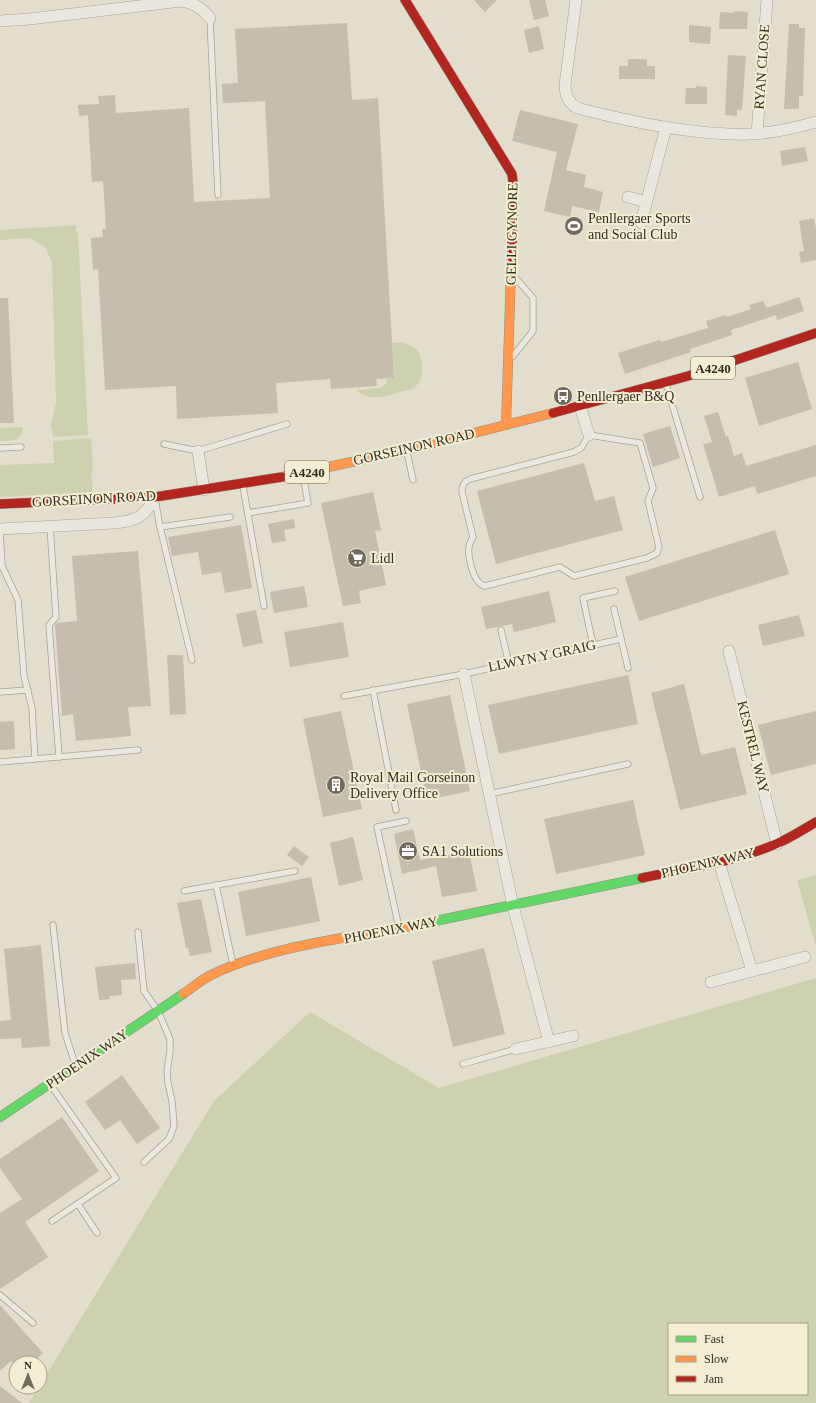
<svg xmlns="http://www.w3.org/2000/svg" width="816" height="1403" viewBox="0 0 816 1403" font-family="Georgia,serif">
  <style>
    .green { fill: #ced1b0; fill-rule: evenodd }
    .building { fill: #c5bdad }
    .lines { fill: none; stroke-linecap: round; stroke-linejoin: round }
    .lane-casing { stroke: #a7a296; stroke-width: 7 }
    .street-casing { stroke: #a7a296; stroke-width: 12 }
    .fast-casing { stroke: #979185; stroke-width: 10 }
    .slow-casing { stroke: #979185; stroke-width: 10 }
    .jam-casing { stroke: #979185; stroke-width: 10 }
    .lane { stroke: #eae8de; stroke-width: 5.5 }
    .street { stroke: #eae8de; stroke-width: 11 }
    .fast { stroke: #63d668; stroke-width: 9 }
    .slow { stroke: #ff974d; stroke-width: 9 }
    .jam { stroke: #b3261e; stroke-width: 9 }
    .labels { text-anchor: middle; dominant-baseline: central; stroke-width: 4; stroke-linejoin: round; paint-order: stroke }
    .shield { fill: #f2edd3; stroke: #6e6655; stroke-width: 1 }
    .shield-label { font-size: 13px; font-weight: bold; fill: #352c1f }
    .street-label { font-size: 14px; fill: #352c1f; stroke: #f2edd3 }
    .poi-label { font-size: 14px; fill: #352c1f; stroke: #f2edd3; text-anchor: start }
  </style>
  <rect width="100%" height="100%" fill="#e2ddcc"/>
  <g class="green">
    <path d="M76 225V232H78L88 435 53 437 51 424 56 403 52 262 45 247 30 238 0 240V230Z"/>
    <path d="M403 342C408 345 414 346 417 350 424 360 425 379 415 387 411 390 404 391 400 392 385 397 369 402 356 390L380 388 386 384 387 379 394 378 392 343Z"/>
    <path d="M23 427C22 441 12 441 0 441V428Z"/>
    <path d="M91 438 93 471H91L93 492 0 497V465L54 463 53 441Z"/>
    <path d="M816 875V947L797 880Z"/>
    <path d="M816 978V1403H29L214 1101 310 1012 439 1088ZM669 1324H807V1394H669Z"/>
  </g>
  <g class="building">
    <path d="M474 0H497L485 12Z"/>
    <path d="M529 0H545L549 16 534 20Z"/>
    <path d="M734 11 748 12 747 29H719L720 12 734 13Z"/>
    <path d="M347 23 352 100 378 98 394 378 376 379 377 386 331 389 330 379 276 383 278 413 177 419 176 386 105 390 98 269 93 270 91 238 103 237 102 229H106L103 181 92 182 88 115 79 116 78 105 99 104 98 96 115 95 116 113 189 108 194 202 270 198 265 101 223 103 222 84 238 83 235 29Z"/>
    <path d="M789 24H799V28H805L803 96H799V109H784Z"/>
    <path d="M689 25 711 27 710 44 689 42Z"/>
    <path d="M539 26 544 49 529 53 524 30Z"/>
    <path d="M728 55 746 56 742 110H737V116L725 115Z"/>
    <path d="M628 59H647V66H655V79H619V66H628Z"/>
    <path d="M696 86 707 87V104H685L686 88H696Z"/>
    <path d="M520 110 578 124 566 170 586 175 584 187 603 192 599 212 572 206 570 217 544 211 557 152 512 141Z"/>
    <path d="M805 147 808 161 782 166 780 151Z"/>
    <path d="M814 218 816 228V260L801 263 799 252 804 251 799 221Z"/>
    <path d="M799 297 804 311 777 320 776 315 731 330 732 335 690 349 691 352 625 374 618 353 660 340 661 342 708 328 706 321 726 315 727 317 751 309 749 305 763 301 767 308Z"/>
    <path d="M0 298H8L14 423H0Z"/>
    <path d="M798 362 812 409 759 426 745 378Z"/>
    <path d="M718 412 726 437 728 436 734 456 742 453 746 466 816 445V476L757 494 755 486 719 497 703 444 712 442 704 416Z"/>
    <path d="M670 426 680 458 653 467 643 434Z"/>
    <path d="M584 463 595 501 614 496 623 530 496 564 477 491Z"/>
    <path d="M373 492 381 530 375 531 386 585 359 591 361 603 343 606 321 503Z"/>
    <path d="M294 519 295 528 284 530 286 541 272 543 268 524Z"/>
    <path d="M241 525 252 588 225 593 221 572 202 575 198 552 172 556 168 537Z"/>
    <path d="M775 530 789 574 639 621 625 577Z"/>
    <path d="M138 551 151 706 128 707 131 736 76 741 73 714 62 716 55 625 57 623 77 621 72 556Z"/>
    <path d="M304 586 308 607 274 613 270 592Z"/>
    <path d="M549 591 556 622 514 632 512 624 486 629 481 607Z"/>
    <path d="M256 610 263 643 243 647 236 614Z"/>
    <path d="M799 615 805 636 763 646 758 625Z"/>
    <path d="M343 622 349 657 290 667 284 632Z"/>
    <path d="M167 655H183L186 714 170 715Z"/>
    <path d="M628 675 638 724 499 754 488 705Z"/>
    <path d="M684 684 701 755 735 747 747 794 680 810 651 693Z"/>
    <path d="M450 695 470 791 427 800 407 704Z"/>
    <path d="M341 711 362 809 323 817 303 719Z"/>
    <path d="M816 711V764L771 775 758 725Z"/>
    <path d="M14 721 15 749 0 750V722Z"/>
    <path d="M633 800 645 855 556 874 544 819Z"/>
    <path d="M413 829 420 860 469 851 477 891 442 897 436 866 402 874 394 834Z"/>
    <path d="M353 837 363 880 339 886 330 843Z"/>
    <path d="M294 846 309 857 302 866 287 855Z"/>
    <path d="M311 877 320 921 246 936 238 892Z"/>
    <path d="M201 899 212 952 190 956 188 948H186L177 903Z"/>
    <path d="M41 945 50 1046 22 1048 21 1038 0 1039V1021L11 1020 4 949Z"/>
    <path d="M484 948 505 1034 453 1047 432 961Z"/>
    <path d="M135 963 136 979 121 980 122 995 109 996 110 999 99 1000 95 967Z"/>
    <path d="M122 1075 160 1128 137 1144 120 1120 105 1130 85 1102Z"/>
    <path d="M62 1117 99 1171 25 1222 48 1257 0 1289V1213L22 1199 0 1168V1159Z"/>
    <path d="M0 1305 43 1353 32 1363H13L11 1361 0 1371Z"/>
    <path d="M0 1386 22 1403H0Z"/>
  </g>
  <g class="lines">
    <defs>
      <g id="lane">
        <path d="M210 18 218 195"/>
        <path d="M513 356 533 331V298L514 276"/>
        <path d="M666 384 700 497"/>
        <path d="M589 435 640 443 653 488 648 501 659 547 657 553 647 558 574 576 560 567 485 586C473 584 466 553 470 543 471 541 472 539 473 537L462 492C462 486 464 481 470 479L574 452 581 448Z"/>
        <path d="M164 444 198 451 287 424"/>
        <path d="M0 448 21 447"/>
        <path d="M407 452 413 480"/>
        <path d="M243 486 264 606"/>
        <path d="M155 499 160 527 192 660"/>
        <path d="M248 513 308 503 303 475"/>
        <path d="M50 526 56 617 49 625 59 757"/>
        <path d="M160 527 230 517"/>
        <path d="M0 530 2 566 18 600 24 676 32 708 35 759"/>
        <path d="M614 609 628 668"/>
        <path d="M501 630 509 664"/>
        <path d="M593 645 583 598 615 591"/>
        <path d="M373 690 396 810"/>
        <path d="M0 692 28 690"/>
        <path d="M344 696 464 674 621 639"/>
        <path d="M0 762 138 750"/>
        <path d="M489 794 628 764"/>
        <path d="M216 885 233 965"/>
        <path d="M184 891 295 871"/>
        <path d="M53 925 65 1033 75 1064"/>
        <path d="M399 928 377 827 406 821"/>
        <path d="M138 932 144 991 158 1011 170 1039V1052L167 1071 168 1083 172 1101 174 1126 169 1139 144 1162"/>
        <path d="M463 1064 516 1049"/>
        <path d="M50 1084 116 1178 52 1221"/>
        <path d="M78 1204 97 1233"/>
        <path d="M0 1295 33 1323"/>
      </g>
      <g id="street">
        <path d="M576 0 565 85C565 95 569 103 577 108 631 122 695 136 750 134 772 133 795 128 816 122"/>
        <path d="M0 21 30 19 181 1C194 3 202 8 210 18"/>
        <path d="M757 134 767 0"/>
        <path d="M628 197 646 202"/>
        <path d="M641 223 666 127"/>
        <path d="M580 406 589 435"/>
        <path d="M198 451 204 490"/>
        <path d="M0 529 114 523C136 521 145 517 155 497"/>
        <path d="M729 651 777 844"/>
        <path d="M464 674 513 906 549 1042"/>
        <path d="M719 862 752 971"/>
        <path d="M711 982 805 957"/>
        <path d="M516 1049 573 1036"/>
      </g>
      <g id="fast">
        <path d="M421 924 642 878"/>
        <path d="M0 1117 183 994"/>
      </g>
      <g id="slow">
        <path d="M506 425 511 271"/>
        <path d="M282 477 407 450 553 413"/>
        <path d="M183 994C192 988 201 980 211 975 276 944 351 938 421 924"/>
      </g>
      <g id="jam">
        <path d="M405 0 512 174 514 190 511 271"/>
        <path d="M553 413 688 376 816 333"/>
        <path d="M0 504 155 497 282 477"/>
        <path d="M642 878C688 868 736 862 778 843 792 837 804 829 816 822"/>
      </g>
    </defs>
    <use href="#lane" class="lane-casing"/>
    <use href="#street" class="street-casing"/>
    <use href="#fast" class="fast-casing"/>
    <use href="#slow" class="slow-casing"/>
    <use href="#jam" class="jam-casing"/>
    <use href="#lane" class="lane"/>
    <use href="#street" class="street"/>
    <use href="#fast" class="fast"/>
    <use href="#slow" class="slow"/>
    <use href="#jam" class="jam"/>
  </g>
  <defs>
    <symbol id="stadium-disc" viewBox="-11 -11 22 22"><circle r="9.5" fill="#726a5c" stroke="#f2edd3"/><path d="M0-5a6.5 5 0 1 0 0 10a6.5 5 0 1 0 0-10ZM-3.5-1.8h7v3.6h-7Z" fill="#fff"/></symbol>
    <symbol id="bus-disc" viewBox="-11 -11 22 22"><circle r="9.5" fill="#726a5c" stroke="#f2edd3"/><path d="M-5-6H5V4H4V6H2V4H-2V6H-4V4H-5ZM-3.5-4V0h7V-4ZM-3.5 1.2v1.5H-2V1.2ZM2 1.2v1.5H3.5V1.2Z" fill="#fff"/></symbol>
    <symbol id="supermarket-disc" viewBox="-11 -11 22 22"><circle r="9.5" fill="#726a5c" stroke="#f2edd3"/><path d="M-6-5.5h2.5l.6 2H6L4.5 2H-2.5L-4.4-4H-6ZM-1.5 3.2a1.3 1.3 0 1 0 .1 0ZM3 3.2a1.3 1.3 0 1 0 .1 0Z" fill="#fff"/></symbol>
    <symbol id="building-disc" viewBox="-11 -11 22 22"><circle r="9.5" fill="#726a5c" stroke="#f2edd3"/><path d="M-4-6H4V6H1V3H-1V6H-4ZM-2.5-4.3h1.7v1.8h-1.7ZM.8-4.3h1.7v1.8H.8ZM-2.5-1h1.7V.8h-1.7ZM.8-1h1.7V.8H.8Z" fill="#fff"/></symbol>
    <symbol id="office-disc" viewBox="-11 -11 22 22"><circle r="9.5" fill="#726a5c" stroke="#f2edd3"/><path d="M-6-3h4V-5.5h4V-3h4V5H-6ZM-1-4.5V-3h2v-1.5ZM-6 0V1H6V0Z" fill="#fff"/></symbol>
  </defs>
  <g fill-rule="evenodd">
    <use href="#stadium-disc" x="563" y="215" width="22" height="22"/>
    <use href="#bus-disc" x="552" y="385" width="22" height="22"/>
    <use href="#supermarket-disc" x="346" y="547" width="22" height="22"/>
    <use href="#building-disc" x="325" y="774" width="22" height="22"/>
    <use href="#office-disc" x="397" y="840" width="22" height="22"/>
  </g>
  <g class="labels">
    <g class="shield">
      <rect x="691" y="357" width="44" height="22" rx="3"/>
      <rect x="285" y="461" width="44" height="22" rx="3"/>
    </g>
    <g class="shield-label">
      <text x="713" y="368">A4240</text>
      <text x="307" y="472">A4240</text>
    </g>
    <g class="street-label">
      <text transform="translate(762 67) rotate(-86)">RYAN CLOSE</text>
      <text transform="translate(512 234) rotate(-89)">GELLI GYNORE</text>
      <text transform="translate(414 447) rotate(-13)">GORSEINON ROAD</text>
      <text transform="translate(94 499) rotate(-3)">GORSEINON ROAD</text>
      <text transform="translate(542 656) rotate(-12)">LLWYN Y GRAIG</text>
      <text transform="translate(753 747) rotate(76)">KESTREL WAY</text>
      <text transform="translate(708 863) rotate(-13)">PHOENIX WAY</text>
      <text transform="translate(391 930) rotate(-11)">PHOENIX WAY</text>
      <text transform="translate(87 1059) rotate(-34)">PHOENIX WAY</text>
    </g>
    <g class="poi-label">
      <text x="588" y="218">Penllergaer Sports<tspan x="588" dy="16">and Social Club</tspan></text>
      <text x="577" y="396">Penllergaer B&amp;Q</text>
      <text x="371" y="558">Lidl</text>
      <text x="350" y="777">Royal Mail Gorseinon<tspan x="350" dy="16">Delivery Office</tspan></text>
      <text x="422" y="851">SA1 Solutions</text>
    </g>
  </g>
  <rect x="668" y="1323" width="140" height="72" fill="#f2edd3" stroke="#a6a08b"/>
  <rect x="676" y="1336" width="20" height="6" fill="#63d668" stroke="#a6a08b"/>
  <text x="704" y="1343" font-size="12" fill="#352c1f">Fast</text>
  <rect x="676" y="1356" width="20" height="6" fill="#ff974d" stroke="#a6a08b"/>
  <text x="704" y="1363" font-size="12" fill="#352c1f">Slow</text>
  <rect x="676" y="1376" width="20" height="6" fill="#b3261e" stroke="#a6a08b"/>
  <text x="704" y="1383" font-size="12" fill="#352c1f">Jam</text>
  <g transform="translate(28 1375)"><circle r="19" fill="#f2edd3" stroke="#a6a08b"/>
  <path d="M0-3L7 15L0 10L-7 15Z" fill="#726a5c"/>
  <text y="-6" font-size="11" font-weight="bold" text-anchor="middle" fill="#352c1f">N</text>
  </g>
</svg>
